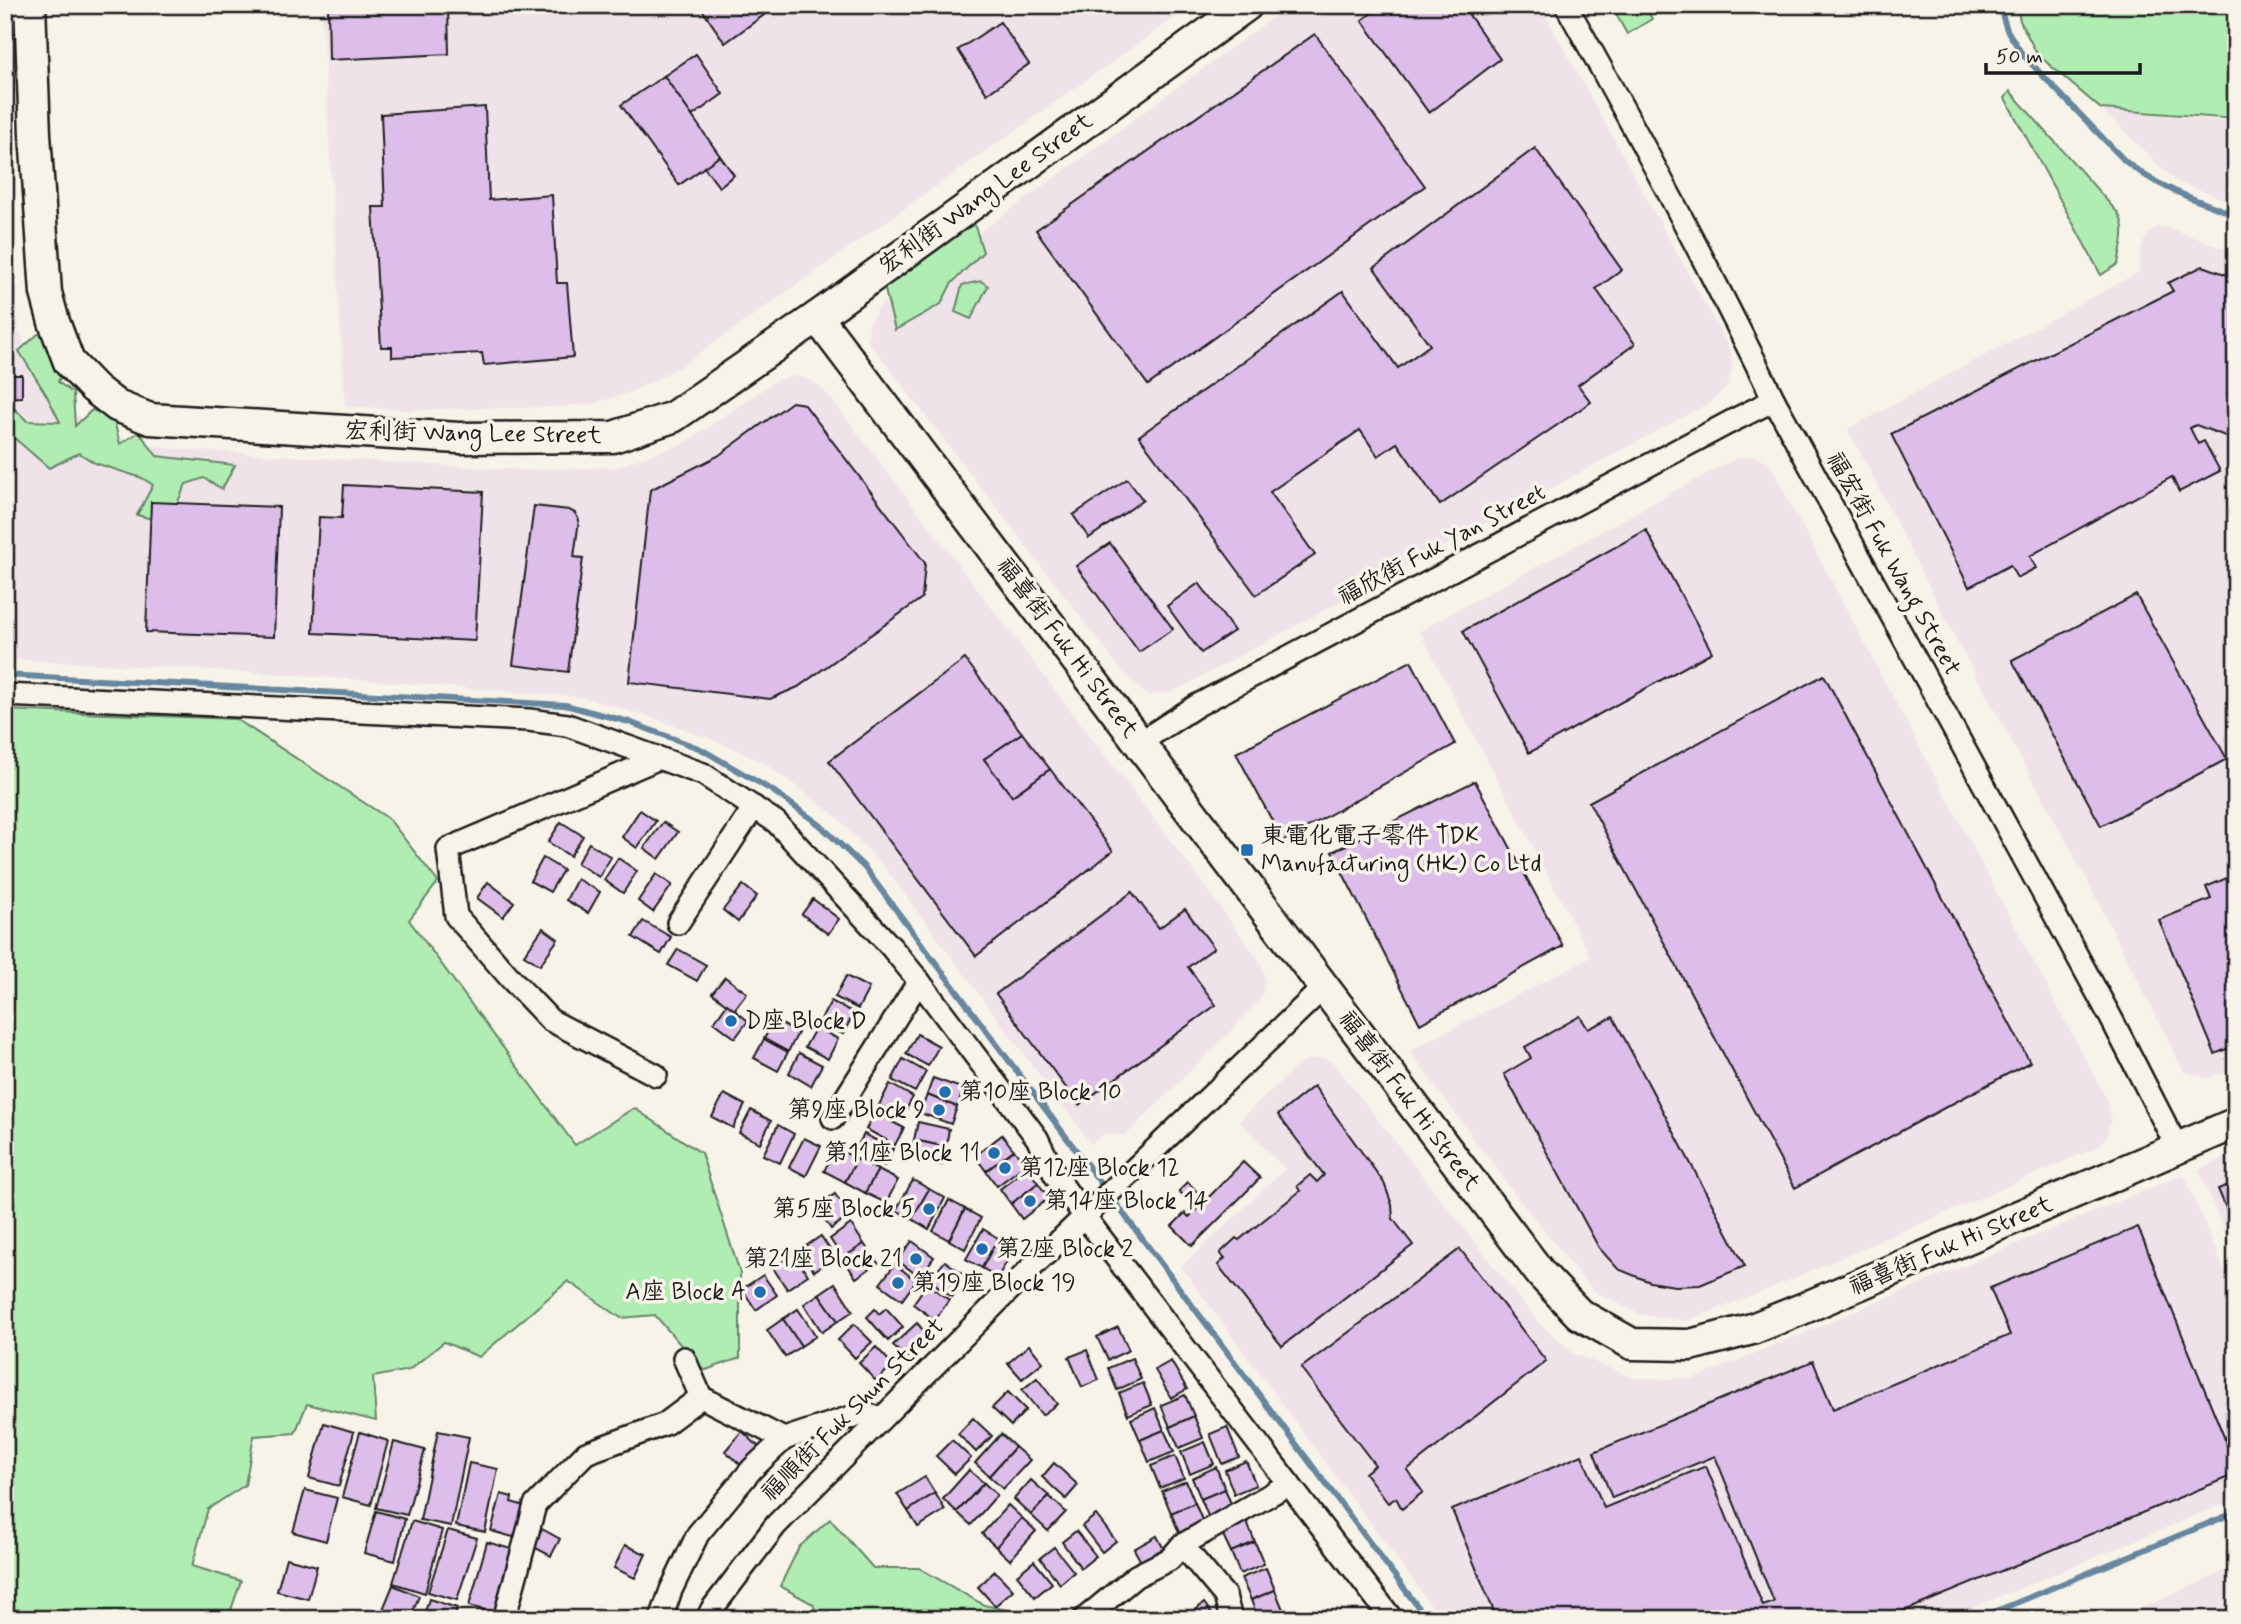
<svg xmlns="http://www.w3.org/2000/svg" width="2241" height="1624" viewBox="0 0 2241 1624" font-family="Mynerve,'LXGW WenKai TC',sans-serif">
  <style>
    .built { fill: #efe3e9 }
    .green { fill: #b0edb3; stroke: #668468; stroke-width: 2 }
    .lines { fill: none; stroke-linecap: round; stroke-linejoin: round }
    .stream { stroke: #66879f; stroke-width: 6 }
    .building { fill: #ddbeeb; stroke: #1c1c1c; stroke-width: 2 }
    .street-casing { stroke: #1c1c1c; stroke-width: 26 }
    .secondary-casing { stroke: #1c1c1c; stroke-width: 35 }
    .street { stroke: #f7f3e8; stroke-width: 21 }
    .secondary { stroke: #f7f3e8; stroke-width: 30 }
    .poi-dot { fill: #1f6fb2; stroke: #f7f3e8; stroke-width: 2.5 }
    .labels { text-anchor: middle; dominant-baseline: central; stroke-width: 7; stroke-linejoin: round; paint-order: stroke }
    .street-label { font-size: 24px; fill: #1c1c1c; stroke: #f7f3e8 }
    .poi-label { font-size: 24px; fill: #1c1c1c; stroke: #f7f3e8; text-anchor: start }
  </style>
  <rect width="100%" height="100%" fill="#f7f3e8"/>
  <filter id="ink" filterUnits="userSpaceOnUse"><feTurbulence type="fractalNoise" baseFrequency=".0143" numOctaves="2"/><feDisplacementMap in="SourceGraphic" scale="14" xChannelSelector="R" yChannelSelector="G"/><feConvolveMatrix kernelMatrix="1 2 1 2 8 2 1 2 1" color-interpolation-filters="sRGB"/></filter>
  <g filter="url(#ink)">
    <g class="built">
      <path d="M321 5H1193L680 367 629 393 595 403 556 407 407 410 345 406Z"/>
      <path d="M1290 5H1540L1731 351 1732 372 1727 387 1711 402 1171 693 1147 695 1122 671 868 341 869 323 878 307Z"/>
      <path d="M2101 109 2236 122V204L2174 180Z"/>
      <path d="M5 121 19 330 31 361 72 412 100 431 136 442 173 449 522 470 615 467 683 444 777 380 793 376 805 378 818 385 829 396 1190 866 1261 963 1265 979 1262 996 1232 1030 1125 1136 1106 1133 1091 1144 885 868 836 816 770 767 734 748 654 718 582 697 283 674 5 659Z"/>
      <path d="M2157 227 2169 228 2236 253V1067L2210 1078 2184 1072 2084 874 1956 639 1848 429 2139 272 2141 249 2147 235Z"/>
      <path d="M1743 457H1755L1765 461 1772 469 2107 1100 2111 1119 2107 1137 2098 1147 1764 1291 1687 1321 1641 1315 1592 1290 1516 1196 1409 1051 1591 957 1419 631 1730 461Z"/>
      <path d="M1315 1059H1325L1334 1064 1538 1322 1573 1353 1633 1378 1693 1379 2184 1174 2236 1299V1499L1945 1619H1441L1181 1267 1285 1169 1239 1121 1297 1066 1306 1060Z"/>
      <path d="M2236 1153V1258L2198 1169Z"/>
      <path d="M2236 1566V1619H2118Z"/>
    </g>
    <g class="green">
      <path d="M1611 5H1644L1652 19 1627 34Z"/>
      <path d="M2017 5H2236V119L2101 109 2037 54 2020 21Z"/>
      <path d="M2010 91 2118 213C2128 229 2121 246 2118 264L2101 275 2005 98Z"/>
      <path d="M974 223 983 252 951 284 941 304 895 330 876 254 925 224Z"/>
      <path d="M981 281 988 286 971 319 955 312 962 285Z"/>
      <path d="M38 334 78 335 58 382 73 393 75 426 92 410 113 417 120 444 139 432 157 456 235 465 222 489 204 478 186 484 168 523 137 515 153 485 142 478 95 463 79 453 49 468 5 430V408L13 407 27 421 60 422 47 396 19 351Z"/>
      <path d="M5 710 236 719 389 819 438 882 409 920 575 1145 634 1108 701 1153 740 1273V1358L703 1371 655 1315 621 1318 568 1281 479 1357 444 1342 409 1370 373 1377 376 1421 307 1404 295 1433 254 1436 245 1485 208 1509 192 1566 241 1581 231 1610 249 1619H5Z"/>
      <path d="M830 1519 873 1568H919L984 1605 1007 1610 1009 1619H818L813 1604 780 1586 799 1547Z"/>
    </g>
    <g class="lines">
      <g class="stream">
        <path d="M1999 5 2007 30 2022 54 2125 161C2158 188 2196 200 2236 215"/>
        <path d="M5 675 565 705 629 722 701 749 773 791 820 825 864 867 1427 1619"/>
        <path d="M1977 1619 2236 1512"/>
      </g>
    </g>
    <g class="building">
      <path d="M328 5H448L449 54 329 60Z"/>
      <path d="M699 5H778L725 43Z"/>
      <path d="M1383 5H1462L1500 59 1429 113 1362 20Z"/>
      <path d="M1000 22 1029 64 987 94 958 50Z"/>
      <path d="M1315 34 1425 186 1148 385 1036 230Z"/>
      <path d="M696 54 723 94 692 116 664 76Z"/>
      <path d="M664 76 720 156 679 185 621 105Z"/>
      <path d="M485 107 489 200 552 195 557 283H567L573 357 484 365 482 353 392 357V347H381L373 207H385L381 114Z"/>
      <path d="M1535 148 1622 270 1596 289 1635 344 1578 385 1591 402 1440 505 1397 443 1378 456 1360 430 1270 492 1315 555 1256 595 1139 436 1343 291 1398 368 1430 345 1374 268Z"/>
      <path d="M720 156 734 175 719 187 704 167Z"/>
      <path d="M2203 266 2236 278V440L2196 425 2190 428 2198 444 2204 441 2220 471 2179 492 2172 477 2030 556 2036 568 2017 578 2010 565 1969 587 1891 434 2173 291 2168 283Z"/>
      <path d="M5 362H13L12 375H22V397L5 398Z"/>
      <path d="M792 402 804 404 925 563 922 598 798 687 770 699 629 682 650 490 718 456Z"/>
      <path d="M1127 479 1143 500 1089 538 1073 515Z"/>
      <path d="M344 485 483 492 475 641 313 633 319 517 342 518Z"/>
      <path d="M151 502 279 507 274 637 146 632Z"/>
      <path d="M534 506 569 510 575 513 579 520 574 557 583 558 568 672 513 665Z"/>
      <path d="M1646 530 1712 652 1529 753 1463 631Z"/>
      <path d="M1110 543 1173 629 1139 652 1076 566Z"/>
      <path d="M1199 583 1234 631 1201 653 1167 606Z"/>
      <path d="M2136 595 2227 759 2101 826 2012 660Z"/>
      <path d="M965 659 1022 733 984 759 1012 796 1050 769 1113 851 976 956 829 761Z"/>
      <path d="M1411 661 1455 744 1283 841 1236 753Z"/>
      <path d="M1824 675 2030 1062 1795 1188 1589 802Z"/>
      <path d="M1022 733 1050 769 1012 796 984 759Z"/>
      <path d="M1475 781 1563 946 1420 1024 1332 852Z"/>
      <path d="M640 810 656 821 637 848 622 837Z"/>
      <path d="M561 822 583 836 570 856 548 842Z"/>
      <path d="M663 822 678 832 659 859 644 848Z"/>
      <path d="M589 843 611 857 599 877 577 863Z"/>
      <path d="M543 858 563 870 550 892 530 881Z"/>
      <path d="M618 858 637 871 623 893 604 880Z"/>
      <path d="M656 874 672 885 653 912 638 901Z"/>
      <path d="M2236 874V1045L2215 1054 2159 920 2211 899 2206 887Z"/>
      <path d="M577 879 600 892 588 913 566 900Z"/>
      <path d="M488 882 514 902 503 917 477 898Z"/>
      <path d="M743 885 757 896 738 922 723 910Z"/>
      <path d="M1132 892 1159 928 1185 909 1214 948 1188 967 1216 1005 1079 1105 996 994Z"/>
      <path d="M813 899 839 919 828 934 802 914Z"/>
      <path d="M643 921 671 937 661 954 633 937Z"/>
      <path d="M543 928 558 939 540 965 524 955Z"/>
      <path d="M678 949 706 965 697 981 668 965Z"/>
      <path d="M846 976 869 988 858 1009 835 997Z"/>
      <path d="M725 977 747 993 734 1010 712 993Z"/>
      <path d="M831 1001 854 1013 843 1034 820 1021Z"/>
      <path d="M727 1004 748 1021 735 1038 714 1022Z"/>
      <path d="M1580 1016 1588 1029 1613 1017 1745 1266 1700 1285 1675 1286 1650 1282 1618 1269 1599 1248 1504 1074 1531 1058 1525 1047Z"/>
      <path d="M774 1020 798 1033 788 1052 764 1039Z"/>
      <path d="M816 1027 838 1039 828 1059 805 1047Z"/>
      <path d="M917 1034 939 1046 928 1066 906 1054Z"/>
      <path d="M764 1039 788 1052 778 1071 754 1058Z"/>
      <path d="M799 1053 822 1065 811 1086 789 1073Z"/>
      <path d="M903 1059 926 1072 915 1092 892 1080Z"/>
      <path d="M933 1078 964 1089 957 1107 927 1095Z"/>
      <path d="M890 1084 913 1097 902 1117 879 1105Z"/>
      <path d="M1314 1086 1384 1183 1392 1205 1393 1219 1413 1245 1282 1346 1218 1265 1225 1258 1220 1253 1236 1238 1239 1240 1300 1191 1297 1186 1310 1175 1317 1182 1324 1175 1278 1115Z"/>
      <path d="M724 1094 745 1105 733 1128 712 1117Z"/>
      <path d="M927 1095 957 1107 951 1124 920 1113Z"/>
      <path d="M751 1110 771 1121 760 1143 739 1133Z"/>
      <path d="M875 1113 904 1128 895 1145 866 1129Z"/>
      <path d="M918 1122 949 1129 946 1147 914 1140Z"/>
      <path d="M778 1125 794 1134 780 1163 763 1155Z"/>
      <path d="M864 1134 893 1149 884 1166 855 1150Z"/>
      <path d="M1002 1135 1014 1150 986 1171 975 1156Z"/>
      <path d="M804 1138 821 1146 806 1176 789 1167Z"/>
      <path d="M914 1140 946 1147 942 1165 910 1159Z"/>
      <path d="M836 1148 857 1159 845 1182 824 1171Z"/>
      <path d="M1014 1150 1025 1165 997 1186 986 1171Z"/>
      <path d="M857 1159 878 1170 865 1193 845 1182Z"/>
      <path d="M1243 1162 1260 1178 1192 1246 1172 1226 1185 1213 1189 1217 1197 1209 1179 1191 1188 1182 1205 1201Z"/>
      <path d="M1027 1168 1038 1183 1011 1204 1000 1189Z"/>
      <path d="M878 1170 898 1180 886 1203 865 1193Z"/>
      <path d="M913 1180 929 1189 912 1219 896 1210Z"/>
      <path d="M2236 1182V1232L2218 1189Z"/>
      <path d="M1038 1183 1049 1198 1022 1219 1011 1204Z"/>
      <path d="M929 1189 945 1198 929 1229 912 1219Z"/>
      <path d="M835 1194 850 1215 831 1229 816 1207Z"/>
      <path d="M949 1200 965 1209 949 1240 933 1231Z"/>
      <path d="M965 1209 981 1218 965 1249 949 1240Z"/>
      <path d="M851 1224 864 1244 843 1258 830 1239Z"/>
      <path d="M2138 1227 2236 1466V1474L1885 1619H1497L1452 1510 1582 1455 1604 1508 1706 1466 1763 1606 1774 1602 1715 1456 1612 1498 1594 1452 1813 1361 1833 1409 2010 1335 1990 1288Z"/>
      <path d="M983 1229 998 1238 982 1268 966 1259Z"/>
      <path d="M821 1236 835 1257 814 1271 800 1250Z"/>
      <path d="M998 1238 1015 1247 998 1277 982 1268Z"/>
      <path d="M912 1241 934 1257 920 1277 898 1261Z"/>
      <path d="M864 1244 878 1263 856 1278 843 1258Z"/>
      <path d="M1460 1249 1546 1361 1407 1470 1423 1492 1402 1509 1396 1498 1388 1503 1365 1473 1375 1465 1301 1368Z"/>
      <path d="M794 1254 808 1275 787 1289 773 1268Z"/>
      <path d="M945 1261 967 1277 952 1297 930 1280Z"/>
      <path d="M895 1264 916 1281 902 1300 880 1284Z"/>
      <path d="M763 1275 777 1295 756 1310 742 1289Z"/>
      <path d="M835 1283 853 1311 838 1321 819 1294Z"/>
      <path d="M927 1284 949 1300 935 1320 913 1304Z"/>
      <path d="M819 1294 838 1321 822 1332 804 1304Z"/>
      <path d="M886 1308 903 1327 888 1341 867 1317 875 1309 879 1314Z"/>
      <path d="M798 1309 816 1336 801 1346 783 1319Z"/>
      <path d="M783 1319 801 1346 785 1357 767 1330Z"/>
      <path d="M917 1323 929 1337 905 1359 893 1345Z"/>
      <path d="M854 1324 872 1342 855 1358 838 1340Z"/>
      <path d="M1118 1327 1129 1350 1108 1360 1097 1337Z"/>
      <path d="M1029 1345 1043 1362 1022 1379 1008 1363Z"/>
      <path d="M876 1347 893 1365 876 1381 859 1363Z"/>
      <path d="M1087 1350 1099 1380 1082 1387 1069 1357Z"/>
      <path d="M1132 1358 1141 1379 1117 1390 1108 1368Z"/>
      <path d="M1171 1361 1187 1389 1171 1398 1155 1370Z"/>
      <path d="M1037 1378 1057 1404 1042 1415 1022 1390Z"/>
      <path d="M1143 1383 1152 1405 1128 1415 1119 1393Z"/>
      <path d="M1008 1392 1026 1410 1011 1426 992 1408Z"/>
      <path d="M1185 1395 1194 1416 1170 1427 1161 1405Z"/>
      <path d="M1155 1408 1164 1430 1140 1440 1131 1419Z"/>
      <path d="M1194 1416 1203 1438 1179 1448 1170 1427Z"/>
      <path d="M973 1418 992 1436 976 1452 958 1434Z"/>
      <path d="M324 1423 354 1432 339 1486 309 1478Z"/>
      <path d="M1227 1427 1239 1457 1222 1464 1210 1434Z"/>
      <path d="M1164 1430 1174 1452 1149 1462 1140 1440Z"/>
      <path d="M438 1431 469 1437 451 1526 420 1520Z"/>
      <path d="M742 1431 759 1447 742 1466 725 1451Z"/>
      <path d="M360 1432 388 1441 371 1505 342 1497Z"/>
      <path d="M1001 1434 1015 1447 989 1476 975 1463Z"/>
      <path d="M952 1440 971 1458 955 1474 936 1456Z"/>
      <path d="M394 1442 425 1450 407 1515 376 1508Z"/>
      <path d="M1205 1442 1214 1464 1190 1474 1181 1452Z"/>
      <path d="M1015 1447 1030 1460 1003 1489 989 1476Z"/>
      <path d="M1175 1456 1184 1478 1160 1488 1151 1466Z"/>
      <path d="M1246 1461 1256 1485 1234 1494 1225 1470Z"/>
      <path d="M469 1463 498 1469 485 1532 456 1526Z"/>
      <path d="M1054 1463 1078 1485 1066 1499 1042 1477Z"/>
      <path d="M1216 1467 1225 1489 1201 1499 1192 1478Z"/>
      <path d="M969 1470 984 1483 957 1512 943 1499Z"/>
      <path d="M925 1477 935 1493 908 1511 897 1494Z"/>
      <path d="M1031 1480 1049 1496 1031 1515 1014 1499Z"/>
      <path d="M1186 1481 1195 1503 1171 1513 1162 1491Z"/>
      <path d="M984 1483 997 1495 971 1525 957 1512Z"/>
      <path d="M1225 1489 1234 1511 1210 1521 1201 1499Z"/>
      <path d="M305 1490 337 1498 326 1541 293 1532Z"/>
      <path d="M935 1493 945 1510 918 1527 908 1511Z"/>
      <path d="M501 1494 512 1497 511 1502 525 1506 517 1538 491 1531Z"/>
      <path d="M1049 1496 1066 1512 1048 1531 1031 1515Z"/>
      <path d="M1195 1503 1204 1525 1180 1535 1171 1513Z"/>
      <path d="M1008 1505 1022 1518 996 1547 982 1534Z"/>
      <path d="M376 1511 405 1519 395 1561 364 1553Z"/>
      <path d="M1096 1515 1116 1541 1102 1552 1082 1526Z"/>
      <path d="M1022 1518 1036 1531 1010 1560 996 1547Z"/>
      <path d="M1246 1520 1255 1542 1231 1552 1221 1531Z"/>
      <path d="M412 1521 442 1530 425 1593 393 1583Z"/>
      <path d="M542 1529 560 1539 551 1556 532 1546Z"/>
      <path d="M448 1530 477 1538 457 1600 428 1592Z"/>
      <path d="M1076 1531 1096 1556 1081 1568 1062 1542Z"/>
      <path d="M1157 1536 1168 1557 1145 1569 1134 1549Z"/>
      <path d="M487 1542 518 1551 500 1614 469 1606Z"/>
      <path d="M1255 1542 1264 1564 1240 1574 1231 1552Z"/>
      <path d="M625 1545 646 1554 635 1578 614 1568Z"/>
      <path d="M1054 1547 1074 1572 1060 1584 1040 1558Z"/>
      <path d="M286 1558 317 1566 308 1599 277 1591Z"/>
      <path d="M1034 1561 1052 1583 1035 1597 1017 1575Z"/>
      <path d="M1266 1568 1275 1590 1251 1600 1241 1578Z"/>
      <path d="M995 1571 1013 1590 995 1606 978 1587Z"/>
      <path d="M393 1585 419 1596 410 1619H379Z"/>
      <path d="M1275 1590 1284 1612 1267 1619H1258L1251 1600Z"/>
      <path d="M429 1599 457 1608 454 1619H423Z"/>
      <path d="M1204 1603 1216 1619H1185Z"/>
    </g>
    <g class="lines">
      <defs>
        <g id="street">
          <path d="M1566 5C1639 135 1709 267 1774 400L2111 1018 2177 1147"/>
          <path d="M5 695 529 720 567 725 703 774 776 822 892 948 919 981 1037 1138 1055 1175 1085 1217 1392 1619"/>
          <path d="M1139 743 1196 706 1734 420 1774 400"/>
          <path d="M678 923 754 807"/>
          <path d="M656 1075 550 1020 512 980 456 916 448 849 659 758"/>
          <path d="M833 1118 919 981"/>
          <path d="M684 1358 701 1397 784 1439 863 1413 881 1419"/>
          <path d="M1182 1545 1225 1596 1231 1619"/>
          <path d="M505 1616 535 1505 586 1453 665 1424 701 1397"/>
          <path d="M661 1619 671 1590 698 1534 752 1469 784 1439"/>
          <path d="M707 1619 712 1609 776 1525 1031 1268 1323 988"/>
          <path d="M1084 1619 1136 1576 1170 1559 1182 1545 1289 1484"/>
        </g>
        <g id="secondary">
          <path d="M30 5 35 134 46 293 54 322 69 362 94 388 117 406 150 419 459 438 613 437 673 417 817 317 1247 5"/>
          <path d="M817 317 1541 1274 1579 1314 1632 1344 1690 1345 1752 1329 1802 1309 2236 1123"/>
        </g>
      </defs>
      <use href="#street" class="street-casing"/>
      <use href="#secondary" class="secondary-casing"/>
      <use href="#street" class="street"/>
      <use href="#secondary" class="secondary"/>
    </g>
  </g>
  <g class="poi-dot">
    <rect x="1240" y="843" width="14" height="14" rx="3.5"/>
    <circle cx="731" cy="1021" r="7"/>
    <circle cx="945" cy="1092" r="7"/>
    <circle cx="939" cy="1110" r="7"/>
    <circle cx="994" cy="1153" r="7"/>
    <circle cx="1005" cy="1168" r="7"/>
    <circle cx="1030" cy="1201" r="7"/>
    <circle cx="929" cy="1209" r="7"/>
    <circle cx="982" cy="1249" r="7"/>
    <circle cx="916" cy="1259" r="7"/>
    <circle cx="898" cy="1283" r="7"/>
    <circle cx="760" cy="1292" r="7"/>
  </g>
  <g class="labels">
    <g class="street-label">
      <text transform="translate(986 194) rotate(-36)">宏利街 Wang Lee Street</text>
      <text transform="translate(473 434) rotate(1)">宏利街 Wang Lee Street</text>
      <text transform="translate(1442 545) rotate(-28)">福欣街 Fuk Yan Street</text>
      <text transform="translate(1893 564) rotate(61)">福宏街 Fuk Wang Street</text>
      <text transform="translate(1067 648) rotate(53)">福喜街 Fuk Hi Street</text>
      <text transform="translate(1409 1101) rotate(53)">福喜街 Fuk Hi Street</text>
      <text transform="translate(1951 1246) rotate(-23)">福喜街 Fuk Hi Street</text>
      <text transform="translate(853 1410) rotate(-45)">福順街 Fuk Shun Street</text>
    </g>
    <g class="poi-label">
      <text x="1261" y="836">東電化電子零件 TDK<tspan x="1261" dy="28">Manufacturing (HK) Co Ltd</tspan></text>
      <text x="745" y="1021">D座 Block D</text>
      <text x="959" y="1092">第10座 Block 10</text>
      <text x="925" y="1110" text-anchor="end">第9座 Block 9</text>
      <text x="980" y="1153" text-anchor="end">第11座 Block 11</text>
      <text x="1019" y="1168">第12座 Block 12</text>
      <text x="1044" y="1201">第14座 Block 14</text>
      <text x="915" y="1209" text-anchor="end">第5座 Block 5</text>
      <text x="996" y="1249">第2座 Block 2</text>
      <text x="902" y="1259" text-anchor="end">第21座 Block 21</text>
      <text x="912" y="1283">第19座 Block 19</text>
      <text x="746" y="1292" text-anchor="end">A座 Block A</text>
    </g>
  </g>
  <rect width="2241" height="1624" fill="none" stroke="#f7f3e8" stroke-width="28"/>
  <rect x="14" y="14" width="2213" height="1596" fill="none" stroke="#1c1c1c" stroke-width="2.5" filter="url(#ink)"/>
  <path d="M1986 63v10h154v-10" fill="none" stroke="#1c1c1c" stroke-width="3.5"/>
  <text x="1996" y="63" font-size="21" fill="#1c1c1c" stroke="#f7f3e8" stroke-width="5" paint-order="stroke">50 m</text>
</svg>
